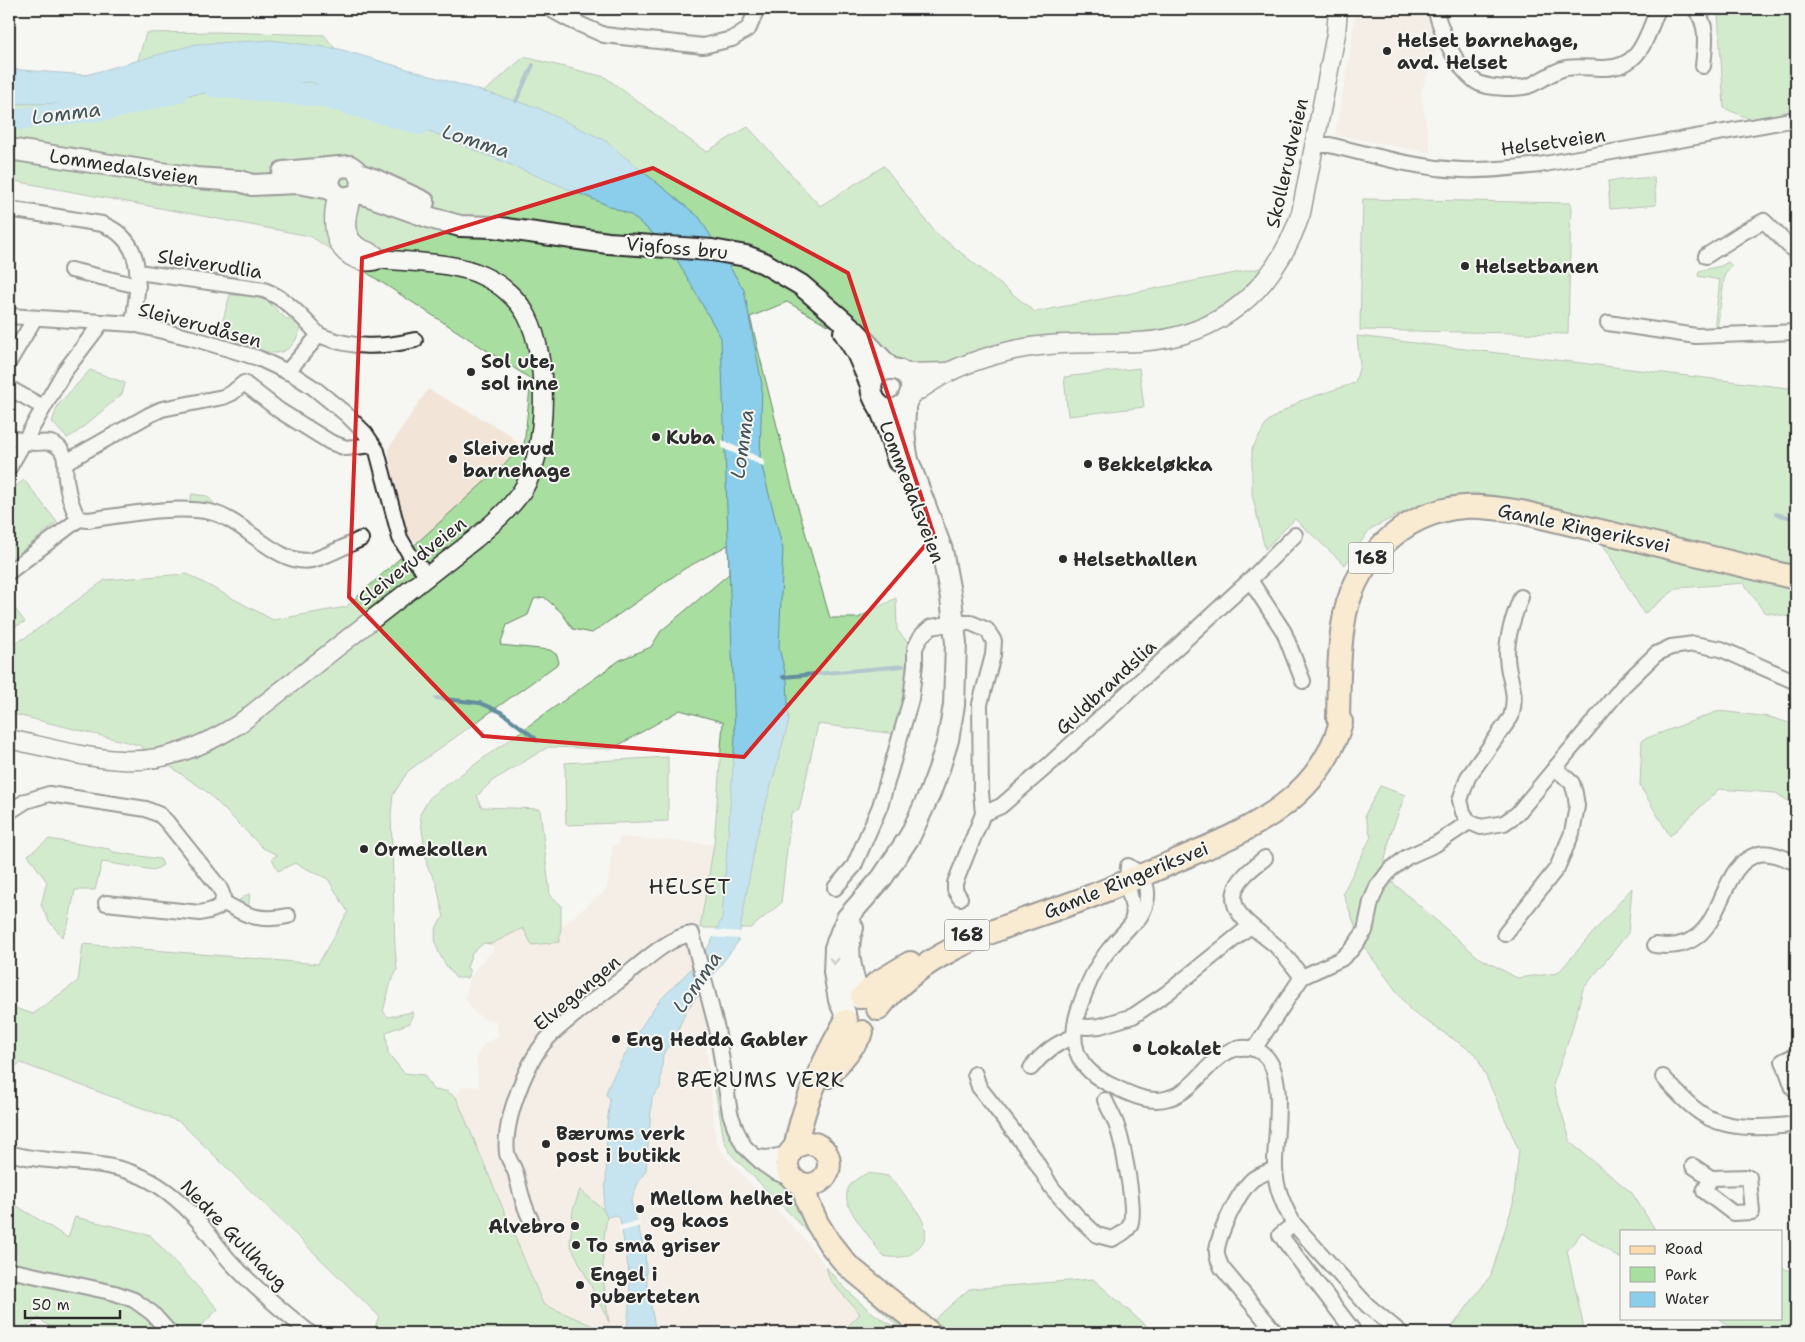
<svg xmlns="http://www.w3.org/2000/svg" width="1805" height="1342" viewBox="0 0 1805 1342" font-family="'Shantell Sans',sans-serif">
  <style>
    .built { fill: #f2e5d7 }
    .green { fill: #a9dea1; stroke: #6a8466 }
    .water { fill: #8aceeb; stroke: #648d9e }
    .pier { fill: #f6f6f2 }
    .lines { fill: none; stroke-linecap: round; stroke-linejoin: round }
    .stream { stroke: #648d9e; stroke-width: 4 }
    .river { stroke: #8aceeb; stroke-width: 22 }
    .minor-casing { stroke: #2b2b2b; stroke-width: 18 }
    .tertiary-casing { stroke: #2b2b2b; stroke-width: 21 }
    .secondary-casing { stroke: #2b2b2b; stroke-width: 24 }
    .primary-casing { stroke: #2b2b2b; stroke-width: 26 }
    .minor { stroke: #f6f6f2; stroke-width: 14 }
    .tertiary { stroke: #f6f6f2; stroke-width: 18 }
    .secondary { stroke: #f6f6f2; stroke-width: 20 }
    .primary { stroke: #fcdcab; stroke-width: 22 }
    .oneway { stroke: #90908e }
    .marked { fill: none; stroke: #d62828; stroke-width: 4; stroke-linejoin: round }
    .poi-dot { fill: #2b2b2b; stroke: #f6f6f2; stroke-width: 2 }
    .labels { text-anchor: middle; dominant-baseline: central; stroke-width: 4; stroke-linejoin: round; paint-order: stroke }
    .shield { fill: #f6f6f2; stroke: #686867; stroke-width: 1 }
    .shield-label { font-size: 18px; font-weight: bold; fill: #2b2b2b }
    .poi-label { font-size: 19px; font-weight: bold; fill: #2b2b2b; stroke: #f6f6f2; text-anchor: start }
    .street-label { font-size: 19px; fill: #2b2b2b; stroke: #f6f6f2 }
    .water-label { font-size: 20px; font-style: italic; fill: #43545b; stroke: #f6f6f2 }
    .quarter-label { font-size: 21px; letter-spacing: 1px; fill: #2b2b2b; stroke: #f6f6f2 }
  </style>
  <rect width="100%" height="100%" fill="#f6f6f2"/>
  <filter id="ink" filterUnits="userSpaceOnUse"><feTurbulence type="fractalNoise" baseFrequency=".02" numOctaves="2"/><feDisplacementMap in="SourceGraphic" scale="10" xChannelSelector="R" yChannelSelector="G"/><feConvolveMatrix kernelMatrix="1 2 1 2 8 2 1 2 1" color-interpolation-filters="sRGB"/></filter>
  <g filter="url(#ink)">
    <g class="built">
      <path d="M1356 9H1426L1438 46 1421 92 1431 153 1335 135 1351 48Z"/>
      <path d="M428 389 509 434 526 455 427 552 409 535 398 503 388 449Z"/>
      <path d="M619 837 714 844 699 937 690 950 710 1033 708 1035 706 1045 716 1142 725 1156 738 1170 807 1242 826 1267 830 1280 860 1314 843 1331 844 1333H597L593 1326 543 1304 456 1097 463 1086 479 1087 476 1058 483 1045 499 1036 495 1020H485L474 1012 465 999 469 980 479 964 494 950 491 944 523 928 559 942 561 927 607 889 613 845H618Z"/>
    </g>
    <g class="green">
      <path d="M1718 12H1796V111L1750 119 1724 108Z"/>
      <path d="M217 32 324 35 344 59 484 92 524 57 605 77 706 152 748 127 820 206 884 166 935 232 1035 312 1266 267 1235 309 1167 338 997 354 949 372 888 359 787 302 750 317 791 483 830 618H858L896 598 897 630 912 647 906 697 896 734 818 724 799 810 791 813 781 903 751 928H700L714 844 723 722 680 710 612 749 548 747 492 781 477 796 481 807 540 809 550 896 561 905V927L559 942 532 945 523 928 491 944 484 943 472 953 467 967 470 972 467 978H456C442 962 424 935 444 917L436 882 427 866 420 814 431 796 620 660 651 647 661 631 729 574 728 545 684 569 592 633 573 629 561 612 544 597 534 599 528 615 507 625 500 645 550 650 557 655 559 663 408 771 393 795 391 813 393 882 395 949 397 970 391 982 383 1011 388 1017 413 1012 410 1023 386 1032 388 1053 404 1073 424 1075 433 1090 446 1091 456 1097 543 1304 593 1326 597 1333H373L379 1316 180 1122 21 1063 9 1070V1006L33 1014 78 981 83 944 318 964 348 912 328 879 295 863 278 871 272 858 278 855 263 848 206 791 139 745 9 713V645L25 638 105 580 187 574 273 620 346 607 524 446 531 379 310 236 9 180V73L72 76 135 70 146 33Z"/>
      <path d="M1654 177 1656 205 1610 209 1608 181Z"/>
      <path d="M1363 199 1571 203 1568 334 1360 330Z"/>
      <path d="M1728 262 1732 266 1725 273 1717 329H1714L1720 280 1698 276 1699 271 1721 266Z"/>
      <path d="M230 295 253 296 267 301 285 318 295 322 300 326C299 339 290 352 276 353 264 354 232 339 219 334Z"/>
      <path d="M1357 336 1796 389V618L1764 612 1744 583 1677 588 1644 614 1586 515 1474 493 1420 504 1370 529 1345 565 1295 519 1265 549 1252 494V449L1268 421 1300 401 1355 383 1360 365Z"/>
      <path d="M1139 368 1144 407 1068 416 1064 377Z"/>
      <path d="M90 370 125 383 122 394 76 433 67 438 52 422 58 405Z"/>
      <path d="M24 480 57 522 9 562V491Z"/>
      <path d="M192 494 207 496 219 509 189 506Z"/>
      <path d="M9 601 25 622 9 629Z"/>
      <path d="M1719 711 1769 717 1796 725V806L1776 793 1719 789 1670 836 1640 786 1642 740Z"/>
      <path d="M668 757V821L566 825 565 763Z"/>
      <path d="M1380 786 1405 795 1391 833 1382 873 1478 957 1517 978 1558 973 1632 888 1628 933 1583 989 1571 1033 1553 1085 1571 1143 1632 1193 1656 1231H1621V1259L1582 1232 1567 1251 1585 1333H1454L1449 1331 1491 1275 1513 1204 1519 1150 1476 1054 1411 1011 1362 944 1343 893 1371 837 1365 815Z"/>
      <path d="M49 839 109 849 113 852 160 859 163 865 154 870 102 862 95 890H75L68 925 62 937 49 921 41 905 47 882 28 855Z"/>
      <path d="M250 893 248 911 235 903Z"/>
      <path d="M716 1080H718C722 1107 724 1144 748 1162 762 1174 780 1179 794 1191L916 1333H844L843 1331 860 1314 830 1280 826 1267C847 1291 871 1317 901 1329L853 1284 818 1242 731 1154 724 1140 714 1082Z"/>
      <path d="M868 1173 888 1176C899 1189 930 1219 925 1237 924 1242 919 1247 916 1250 907 1259 894 1258 883 1256 876 1246 869 1237 862 1227 846 1205 835 1187 868 1173Z"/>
      <path d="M580 1190 603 1209 607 1217C600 1253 603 1286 609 1322L570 1244 573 1210Z"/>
      <path d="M9 1201 68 1238 75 1217 150 1235 218 1309 194 1333H59L38 1318 21 1333H9Z"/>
      <path d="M1781 1267 1796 1274V1333H1737L1718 1318H1781Z"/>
      <path d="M1093 1279 1154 1333H946L933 1321 969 1289Z"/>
    </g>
    <path class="water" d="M272 40 339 49 536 107 604 140 699 217 744 290 762 384 760 459 783 549 779 648 787 680 789 721 756 840 738 942 686 1011 676 1034 663 1055 660 1088 652 1098 646 1170 637 1185 631 1202 645 1252 647 1285 655 1327 654 1333H627V1331L630 1294 629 1272 620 1219 616 1215 607 1217 603 1209 606 1181 607 1125 610 1098 606 1095C606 1084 647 1016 656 1005 674 984 697 967 711 942 715 935 718 926 722 918L735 737 721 338 671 249 631 215 311 82 114 103 9 104V69L86 75 196 44Z"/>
    <g class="pier">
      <path d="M722 440 763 459 765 467 722 448Z"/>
      <path d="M714 930 742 932 741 939 711 937Z"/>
      <path d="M639 1221 640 1226 619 1232V1226Z"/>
    </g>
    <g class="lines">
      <g class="stream">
        <path d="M516 101 533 65"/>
        <path d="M1776 514 1796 519"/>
        <path d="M783 677 903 666"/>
        <path d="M436 698 480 703 501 712 535 738 537 741"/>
      </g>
      <g class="river">
        <path d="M214 86 321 96 420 124"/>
        <path d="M9 120 108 109 178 92"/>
      </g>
      <defs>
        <g id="minor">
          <path d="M550 9 570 20 604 35 703 46 732 39 749 28 756 11 755 9"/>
          <path d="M1435 9C1442 33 1454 65 1475 81 1483 87 1496 87 1505 88 1512 88 1521 88 1528 86 1541 82 1552 71 1566 68 1577 66 1592 68 1604 68 1641 68 1646 37 1658 9"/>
          <path d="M1695 9C1709 25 1705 46 1703 66"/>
          <path d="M1315 145H1330C1374 156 1417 168 1462 170 1488 171 1514 168 1539 165L1796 119"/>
          <path d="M9 209 102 224C148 242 138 285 133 324"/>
          <path d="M1706 256 1745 231 1764 221 1796 253"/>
          <path d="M71 270 138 286"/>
          <path d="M138 272 264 290C287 299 302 317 319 335"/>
          <path d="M9 316 133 324 192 338 258 358 294 375 314 388 346 414 365 433 377 451 400 538 410 555 428 576"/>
          <path d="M1608 323 1696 336 1796 332"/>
          <path d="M9 362 35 318"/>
          <path d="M287 372 319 335C353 349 380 348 415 340"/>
          <path d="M9 388 43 407"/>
          <path d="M9 437C17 439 27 443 35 443 42 443 47 441 54 444 69 452 64 466 66 479 68 494 71 507 79 519L88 520C126 515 172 505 210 512 244 519 277 567 312 560 325 557 348 545 361 539"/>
          <path d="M66 462 149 415 162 409 223 397 232 393 244 383 280 411 330 442 346 448 373 445"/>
          <path d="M9 468 64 372 102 322"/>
          <path d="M9 572 79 519"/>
          <path d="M1250 580 1284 632 1303 681"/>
          <path d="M1521 597C1514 616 1507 634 1507 655 1507 679 1519 690 1511 717L1468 777 1460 800 1463 812 1469 822 1481 827 1504 823 1517 814 1623 686 1656 654 1671 647 1694 644 1721 649 1796 682"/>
          <path d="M9 812 26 801 49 794 146 809 160 815 167 822 219 887C230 906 216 910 200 913L106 903"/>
          <path d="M983 814 1001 806 1052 762 1250 580 1295 535"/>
          <path d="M1265 858C1254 867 1238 878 1235 892 1228 916 1263 933 1277 947 1286 956 1294 967 1302 977"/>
          <path d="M835 888 854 866 880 806 911 699 915 664V648L921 636 931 627 954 623H971L987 630 994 641 993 655 980 704 981 792 983 814 955 883V890L960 898"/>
          <path d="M223 902C246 916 261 922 288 916"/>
          <path d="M1131 925 1134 913 1127 882 1128 866 1143 875C1144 881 1147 887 1147 892 1148 903 1141 920 1131 925 1113 944 1099 959 1089 983 1080 1004 1069 1029 1077 1052 1083 1069 1099 1080 1115 1087 1132 1095 1150 1104 1169 1098 1201 1089 1213 1044 1249 1048 1254 1049 1259 1050 1263 1054 1288 1074 1274 1138 1275 1167 1275 1187 1284 1207 1294 1224L1367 1305 1401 1333"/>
          <path d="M1505 934 1557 868 1572 833 1577 806 1575 793 1572 783 1555 768"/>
          <path d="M1655 945C1730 956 1711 866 1759 854 1771 851 1786 859 1796 863"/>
          <path d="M1075 1026 1088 1027 1100 1026 1133 1016 1167 993 1250 926"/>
          <path d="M1254 1049 1302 977 1341 959 1352 949 1365 931 1371 902 1377 887 1390 870 1407 857 1436 844 1469 822"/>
          <path d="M1796 1055 1783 1061 1787 1071 1796 1067"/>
          <path d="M1031 1068C1042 1054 1056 1043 1073 1037"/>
          <path d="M1787 1071 1793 1088"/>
          <path d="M975 1074 979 1087 1032 1155 1052 1188 1077 1216 1097 1235 1112 1239C1118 1236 1127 1232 1130 1225 1137 1210 1122 1138 1115 1121 1112 1114 1108 1107 1105 1100"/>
          <path d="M1663 1077C1676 1091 1691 1109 1709 1118 1733 1130 1770 1128 1796 1124"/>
          <path d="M9 1153C49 1165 93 1158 133 1173 158 1182 182 1202 200 1223 209 1234 218 1247 228 1259 252 1286 281 1310 310 1333"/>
          <path d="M756 1157 767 1158 789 1154"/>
          <path d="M1693 1166 1711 1178 1749 1177 1752 1212 1733 1213 1704 1191 1711 1178"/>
          <path d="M1275 1169C1268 1172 1259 1175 1253 1179 1239 1191 1220 1230 1217 1249 1216 1256 1219 1262 1222 1268L1276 1333"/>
          <path d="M531 1220C523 1206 520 1190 516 1174 514 1166 508 1160 507 1153 503 1120 528 1057 551 1035 572 1015 596 999 619 981 639 966 667 937 692 934L717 1029 730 1113 736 1130 744 1146 763 1164 773 1171 796 1181"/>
          <path d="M1294 1224 1280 1235 1352 1329V1333"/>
          <path d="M9 1270 115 1293 134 1300 152 1313 170 1333"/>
        </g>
        <g id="tertiary">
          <path d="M351 197C347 214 340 234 357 246 362 250 370 251 375 255"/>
          <path d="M904 373 948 372"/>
          <path d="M910 396C923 388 936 378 949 372 969 362 993 355 1014 350 1055 341 1098 344 1139 342 1221 337 1275 289 1301 213L1336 34 1338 9"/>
          <path d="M9 739C46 747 84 758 121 760 164 763 204 746 239 724L475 539C493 523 513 507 525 486 548 446 549 358 527 316 518 299 501 284 483 276 456 262 409 262 379 259 371 263 364 262 356 259 331 248 332 219 337 196"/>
        </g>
        <g id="secondary">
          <path d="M9 149 161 173 196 178 240 181 252 185 297 183 331 189"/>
          <path d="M283 172 350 166C362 173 366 184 356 195L344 198C329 194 324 179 337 168"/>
          <path d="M361 175 376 180 424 202"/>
          <path d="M358 192 431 218 460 226 493 227 608 243 712 250 746 256 764 263 801 285 856 332 891 369"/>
          <path d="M844 332 857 353 871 385"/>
          <path d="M878 404 885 421 898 461"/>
          <path d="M853 928C844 951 853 975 859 998"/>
          <path d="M845 1013 839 1000 834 972 835 948 841 932 847 918 882 878 910 836 930 793 939 769 948 740 954 705 956 643 951 598 942 550 908 460C905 445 903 430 905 414 905 411 905 406 906 403 910 395 913 390 910 381 907 374 900 369 892 369 855 368 873 429 906 403"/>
        </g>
        <g id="primary">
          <path d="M862 997 877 983 910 963"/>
          <path d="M878 1009C928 943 1016 925 1089 897 1125 883 1159 868 1194 853 1258 826 1321 795 1341 722L1338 718C1339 688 1338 656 1343 626 1351 564 1400 512 1464 507 1483 506 1502 509 1521 512L1796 578"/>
          <path d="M829 1076C840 1060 853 1048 862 1032"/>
          <circle cx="808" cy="1164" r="21"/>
          <path d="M796 1147C797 1134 801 1124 804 1113 814 1080 829 1051 846 1021"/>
          <path d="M803 1184 808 1203 817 1223 830 1244 847 1265 930 1333"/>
        </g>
      </defs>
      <use href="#minor" class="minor-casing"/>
      <use href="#tertiary" class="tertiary-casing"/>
      <use href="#secondary" class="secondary-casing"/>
      <use href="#primary" class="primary-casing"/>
      <use href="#minor" class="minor"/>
      <use href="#tertiary" class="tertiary"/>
      <use href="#secondary" class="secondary"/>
      <use href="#primary" class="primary"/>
    </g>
    <defs><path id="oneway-chevron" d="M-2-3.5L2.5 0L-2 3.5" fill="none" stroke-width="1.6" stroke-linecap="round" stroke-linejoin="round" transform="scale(1.25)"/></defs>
    <use class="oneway" href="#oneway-chevron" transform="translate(834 961) rotate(93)"/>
  </g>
  <path d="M0 0H1805V1342H0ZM653 168 848 273 934 535 744 757 483 736 349 597 362 258Z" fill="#f6f6f2" fill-opacity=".55" fill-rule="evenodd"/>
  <path class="marked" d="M653 168 848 273 934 535 744 757 483 736 349 597 362 258Z"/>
  <g class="poi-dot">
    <circle cx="1387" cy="51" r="5"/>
    <circle cx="1465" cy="266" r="5"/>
    <circle cx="471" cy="372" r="5"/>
    <circle cx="656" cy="437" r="5"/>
    <circle cx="453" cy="459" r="5"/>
    <circle cx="1088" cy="464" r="5"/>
    <circle cx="1063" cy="559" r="5"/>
    <circle cx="364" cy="849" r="5"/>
    <circle cx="616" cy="1039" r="5"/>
    <circle cx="1137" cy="1048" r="5"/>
    <circle cx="546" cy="1144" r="5"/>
    <circle cx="640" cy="1209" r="5"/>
    <circle cx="575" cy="1226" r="5"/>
    <circle cx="576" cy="1245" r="5"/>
    <circle cx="580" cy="1285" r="5"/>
  </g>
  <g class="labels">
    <g class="shield">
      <rect x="1348.5" y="542.5" width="45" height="31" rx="4"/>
      <rect x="944.5" y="919.5" width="45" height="31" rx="4"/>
    </g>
    <g class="shield-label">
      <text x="1371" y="558">168</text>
      <text x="967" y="935">168</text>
    </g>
    <g class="poi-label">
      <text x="1397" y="40">Helset barnehage,<tspan x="1397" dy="22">avd. Helset</tspan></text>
      <text x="1475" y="266">Helsetbanen</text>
      <text x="481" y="361">Sol ute,<tspan x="481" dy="22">sol inne</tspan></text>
      <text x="666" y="437">Kuba</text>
      <text x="463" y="448">Sleiverud<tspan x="463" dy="22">barnehage</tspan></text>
      <text x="1098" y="464">Bekkeløkka</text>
      <text x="1073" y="559">Helsethallen</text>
      <text x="374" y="849">Ormekollen</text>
      <text x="626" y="1039">Eng Hedda Gabler</text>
      <text x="1147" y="1048">Lokalet</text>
      <text x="556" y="1133">Bærums verk<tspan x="556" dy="22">post i butikk</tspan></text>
      <text x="650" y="1198">Mellom helhet<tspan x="650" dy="22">og kaos</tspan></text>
      <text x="565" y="1226" text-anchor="end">Alvebro</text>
      <text x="586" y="1245">To små griser</text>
      <text x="590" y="1274">Engel i<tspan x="590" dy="22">puberteten</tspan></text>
    </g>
    <g class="street-label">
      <text transform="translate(1553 142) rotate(-8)">Helsetveien</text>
      <text transform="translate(1287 163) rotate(-77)">Skollerudveien</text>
      <text transform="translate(124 167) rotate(9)">Lommedalsveien</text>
      <text transform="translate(677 248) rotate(5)">Vigfoss bru</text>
      <text transform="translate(210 264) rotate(9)">Sleiverudlia</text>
      <text transform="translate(200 325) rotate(15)">Sleiverudåsen</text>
      <text transform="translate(912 492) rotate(69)">Lommedalsveien</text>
      <text transform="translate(1584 528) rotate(12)">Gamle Ringeriksvei</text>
      <text transform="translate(412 561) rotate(-38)">Sleiverudveien</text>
      <text transform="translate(1106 687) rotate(-43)">Guldbrandslia</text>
      <text transform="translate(1126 880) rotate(-22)">Gamle Ringeriksvei</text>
      <text transform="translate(577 993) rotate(-40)">Elvegangen</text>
      <text transform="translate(234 1235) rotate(46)">Nedre Gullhaug</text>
    </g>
    <g class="water-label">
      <text transform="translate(66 113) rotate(-7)">Lomma</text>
      <text transform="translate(476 141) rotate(18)">Lomma</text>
      <text transform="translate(742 444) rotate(-82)">Lomma</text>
      <text transform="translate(697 982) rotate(-55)">Lomma</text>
    </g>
    <g class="quarter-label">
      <text x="690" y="887">HELSET</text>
      <text x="761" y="1080">BÆRUMS VERK</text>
    </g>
  </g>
  <rect width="1805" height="1342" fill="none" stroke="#f6f6f2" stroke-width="30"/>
  <rect x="15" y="15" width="1775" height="1312" fill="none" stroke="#2b2b2b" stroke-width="2" filter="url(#ink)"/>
  <rect x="1620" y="1230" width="162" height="90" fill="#f6f6f2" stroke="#a5a5a2"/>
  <rect x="1630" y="1246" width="25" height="8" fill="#fcdcab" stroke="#a5a5a2"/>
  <text x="1665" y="1254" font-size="15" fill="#2b2b2b">Road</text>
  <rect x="1630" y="1267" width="25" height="15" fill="#a9dea1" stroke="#a5a5a2"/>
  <text x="1665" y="1280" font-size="15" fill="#2b2b2b">Park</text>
  <rect x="1630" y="1292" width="25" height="15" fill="#8aceeb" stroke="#a5a5a2"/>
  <text x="1665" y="1304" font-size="15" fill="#2b2b2b">Water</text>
  <path d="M25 1310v8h95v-8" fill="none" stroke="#2b2b2b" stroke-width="2.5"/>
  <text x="32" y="1310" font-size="15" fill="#2b2b2b" stroke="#f6f6f2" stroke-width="4" paint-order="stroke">50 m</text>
</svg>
